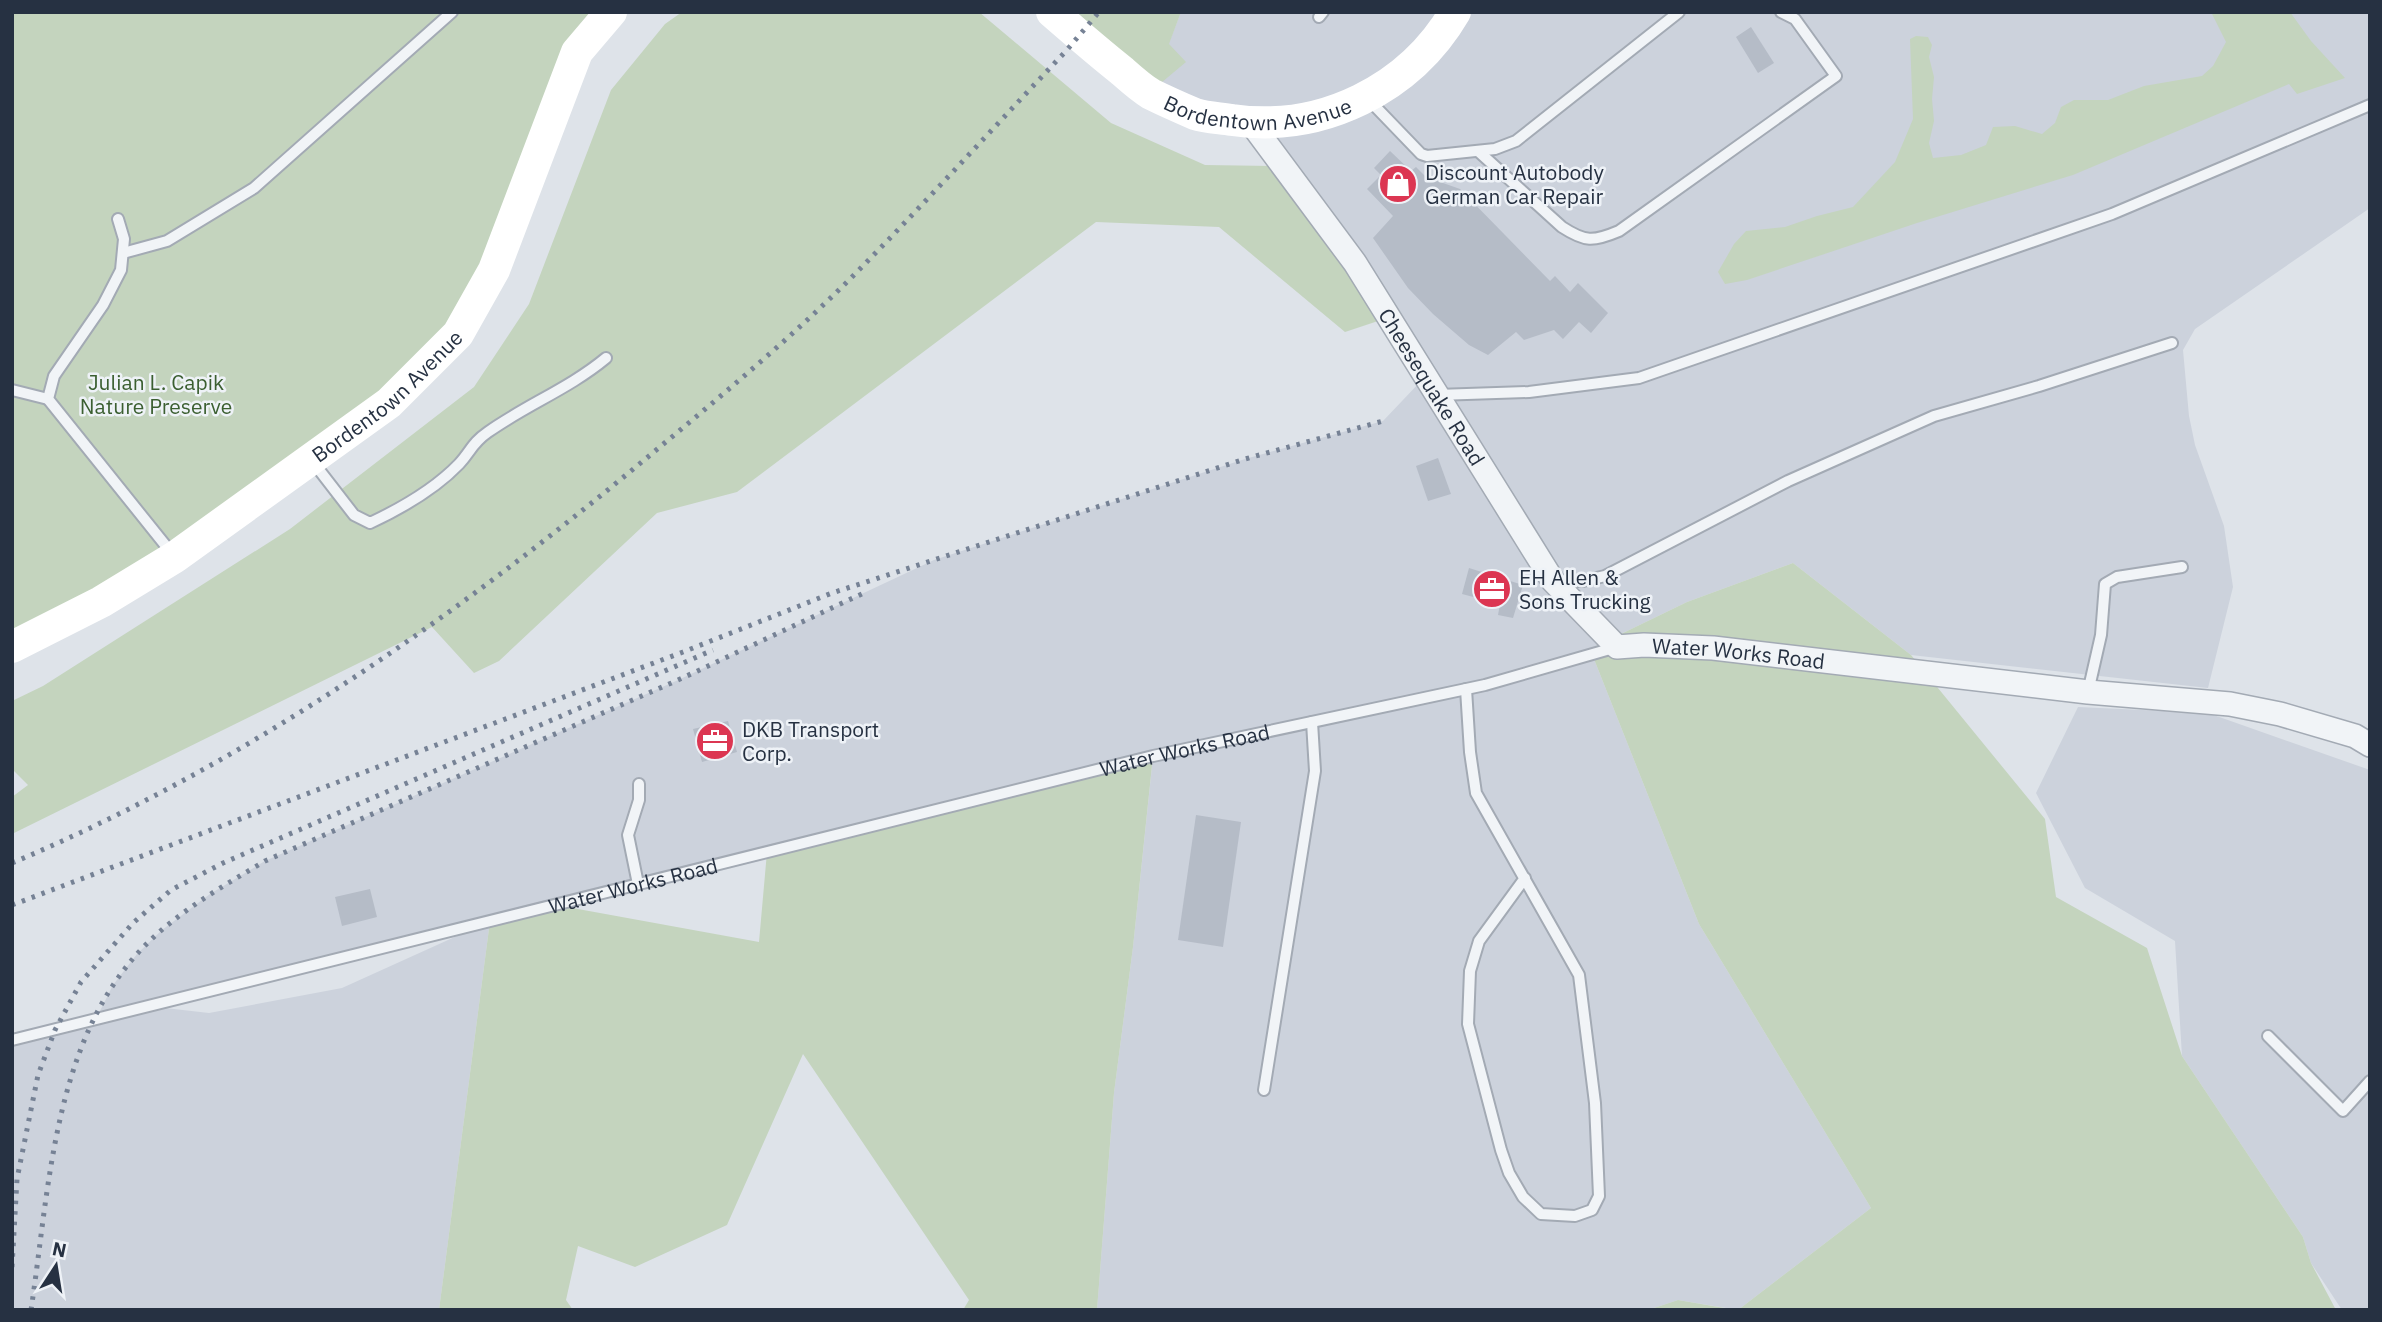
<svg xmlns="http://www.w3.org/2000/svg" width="2382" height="1322" viewBox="0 0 2382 1322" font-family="'IBM Plex Sans',sans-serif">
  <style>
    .built { fill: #ccd2dc }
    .green { fill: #c4d4be }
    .building { fill: #b5bcc7 }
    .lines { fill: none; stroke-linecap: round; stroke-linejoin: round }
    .service-casing { stroke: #a3aab4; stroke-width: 14 }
    .minor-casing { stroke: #a3aab4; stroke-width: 26 }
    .service { stroke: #f1f4f7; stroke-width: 10 }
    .minor { stroke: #f1f4f7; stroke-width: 23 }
    .secondary { stroke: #fff; stroke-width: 32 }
    .rail { stroke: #768295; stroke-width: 5; stroke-dasharray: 3.5 7; stroke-linecap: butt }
    .labels { text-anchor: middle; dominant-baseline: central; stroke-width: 5; stroke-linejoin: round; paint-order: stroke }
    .street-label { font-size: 21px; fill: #263142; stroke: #eef2f7 }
    .poi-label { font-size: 21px; fill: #263142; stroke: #eef2f7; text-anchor: start }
    .park-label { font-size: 21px; fill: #3b5f31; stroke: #eef2f7 }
  </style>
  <rect width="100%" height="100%" fill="#dee3e9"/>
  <g class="built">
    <path d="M1181 12H2370V208L2195 329 2183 350 2189 416 2195 445 2224 526 2233 587 2208 688 1911 655 1793 563 1687 602 1590 649 1699 924 1871 1208 1738 1310 1678 1300 1648 1310H1097L1114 1093 1133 947 1153 757 139 1005 209 1013 342 988 490 921 439 1310H12V1042L96 1019 113 985 137 954 162 930 210 894 265 861 676 681 934 560 1245 459 1383 421 1421 381 1251 123 1149 93Z"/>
    <path d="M2078 707 2208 713 2370 770V1310H2342L2311 1263 2303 1237 2182 1056 2175 941 2085 888 2036 793Z"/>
  </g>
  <g class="green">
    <path d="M12 12H611L494 270 389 403 12 647Z"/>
    <path d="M682 12H979L1111 123 1205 165 1281 166 1390 317 1345 332 1219 227 1096 222 737 492 657 513 499 661 474 673 432 627 12 834V797L28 785 12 769V701L43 686 290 529 474 387 529 304 611 90 665 24Z"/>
    <path d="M1052 12H1181L1169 44 1186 62 1149 93Z"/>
    <path d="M2211 12H2290L2311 41 2345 78 2297 94 2289 84 2073 175 1917 223 1747 280 1725 284 1718 272 1734 244 1746 231 1785 227 1817 216 1853 207 1895 162 1913 119 1910 39 1916 36 1928 37 1932 45 1929 57 1934 77 1932 99 1934 121 1929 143 1933 158 1961 155 1986 145 1993 127 2015 126 2042 134 2055 123 2061 107 2074 100H2108L2144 86 2202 76 2213 66 2226 42Z"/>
    <path d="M1793 563 1911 655 2045 819 2056 897 2147 948 2182 1056 2303 1237 2311 1263 2336 1310H1738L1871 1208 1699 924 1590 649 1687 602Z"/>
    <path d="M1153 756 1133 947 1114 1093 1097 1310H963L969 1300 803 1054 727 1225 635 1267 578 1246 566 1300 573 1310H439L490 921 556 905 759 942 767 852Z"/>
    <path d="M1678 1300 1736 1310H1648Z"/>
  </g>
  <g class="building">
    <path d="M1751 27 1774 63 1758 73 1736 37Z"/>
    <path d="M1390 151 1411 171 1416 167 1426 177 1460 189 1550 281 1555 276 1570 292 1578 283 1608 313 1591 333 1579 322 1563 339 1554 330 1524 340 1516 332 1488 355 1469 345 1433 314 1408 288 1373 238 1393 216 1367 189 1381 175 1374 168Z"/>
    <path d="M1438 458 1451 494 1428 501 1416 466Z"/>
    <path d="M1469 568 1523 585 1513 618 1498 615 1500 604 1462 594Z"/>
    <path d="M728 721 737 752 702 762 693 729Z"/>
    <path d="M1196 815 1241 822 1223 947 1178 940Z"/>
    <path d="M370 889 377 917 342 926 335 897Z"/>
  </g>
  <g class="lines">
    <defs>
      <g id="service">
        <path d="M1319 17 1323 12"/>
        <path d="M1369 100 1421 154 1427 156 1495 149 1516 141 1679 12"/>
        <path d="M1478 151 1562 227C1585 242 1593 242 1619 231L1836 76 1795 19 1781 12"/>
        <path d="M118 219 124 239 121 270 103 305 54 376 48 399 174 556"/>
        <path d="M123 253 167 241 254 188 452 12"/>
        <path d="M12 390 48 399"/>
        <path d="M1437 395 1529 392 1639 378 2112 214 2370 105"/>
        <path d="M313 462 354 515 370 523C402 508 434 490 459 464 471 451 472 443 488 432 526 405 570 388 606 358"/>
        <path d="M1556 581H1583L1605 576 1788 481 1934 416 2039 386 2172 343"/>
        <path d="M1466 689 1470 752 1476 793 1579 975 1595 1103 1599 1196 1592 1210 1575 1216 1541 1214 1523 1197 1509 1173 1501 1150 1468 1024 1470 971 1479 941 1525 878"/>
        <path d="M2088 692 2101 635 2105 584 2117 577 2182 567"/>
        <path d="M638 884 628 835 639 800V784"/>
        <path d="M2268 1036 2343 1111 2370 1081"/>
        <path id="s1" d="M12 1040 1153 756 1485 685 1617 647"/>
        <path d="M1264 1090 1315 771 1312 722"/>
      </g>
      <g id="minor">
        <path id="s2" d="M1251 123 1355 263 1553 581 1617 647 1644 645 1713 648 2088 692 2230 704 2280 714 2355 736 2370 745"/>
      </g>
    </defs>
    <use href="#service" class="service-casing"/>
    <use href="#minor" class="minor-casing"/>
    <use href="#service" class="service"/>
    <use href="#minor" class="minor"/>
    <g class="secondary">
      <path id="s3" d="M1052 12C1075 32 1098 52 1122 71 1131 79 1141 88 1151 94 1165 101 1181 108 1195 114 1207 118 1221 118 1232 120 1322 133 1410 89 1455 12"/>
      <path id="s4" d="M12 647 101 602 175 557 389 403 458 334 494 270 577 52 611 12"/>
    </g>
    <g class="rail">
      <path d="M12 863C250 763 464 611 661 446 727 391 793 336 853 276 926 202 995 126 1066 51L1099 12"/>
      <path d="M12 905 683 652 832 593 1245 459 1383 421"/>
      <path d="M12 1267 17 1179 38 1075 55 1030 81 982 133 923 171 890 223 863 713 650"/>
      <path d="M31 1310C49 1191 53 1048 137 954 172 915 220 888 265 861L676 681 868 591"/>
    </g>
  </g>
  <defs>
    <symbol id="shop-disc" viewBox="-11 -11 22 22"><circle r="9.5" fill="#dc3652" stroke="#eef2f7"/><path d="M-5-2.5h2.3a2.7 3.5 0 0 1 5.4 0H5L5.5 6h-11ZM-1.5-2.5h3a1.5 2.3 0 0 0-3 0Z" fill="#fff"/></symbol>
    <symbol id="office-disc" viewBox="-11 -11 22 22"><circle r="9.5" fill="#dc3652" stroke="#eef2f7"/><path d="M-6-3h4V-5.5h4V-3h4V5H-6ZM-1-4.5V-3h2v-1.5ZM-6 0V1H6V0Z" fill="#fff"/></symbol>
  </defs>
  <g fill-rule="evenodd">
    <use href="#shop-disc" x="1376" y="162" width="44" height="44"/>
    <use href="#office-disc" x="1470" y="567" width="44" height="44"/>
    <use href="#office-disc" x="693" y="719" width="44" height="44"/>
  </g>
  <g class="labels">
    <g class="street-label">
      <text stroke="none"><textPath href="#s3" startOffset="240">Bordentown Avenue</textPath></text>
      <text stroke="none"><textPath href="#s2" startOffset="320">Cheesequake Road</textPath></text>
      <text stroke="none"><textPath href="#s4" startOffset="453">Bordentown Avenue</textPath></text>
      <text stroke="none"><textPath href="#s2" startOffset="763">Water Works Road</textPath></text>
      <text stroke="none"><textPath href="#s1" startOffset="1208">Water Works Road</textPath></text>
      <text stroke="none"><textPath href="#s1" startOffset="640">Water Works Road</textPath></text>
    </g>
    <g class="poi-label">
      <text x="1425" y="172">Discount Autobody<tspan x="1425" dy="24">German Car Repair</tspan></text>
      <text x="1519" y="577">EH Allen &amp;<tspan x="1519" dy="24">Sons Trucking</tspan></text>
      <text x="742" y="729">DKB Transport<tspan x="742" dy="24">Corp.</tspan></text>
    </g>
    <g class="park-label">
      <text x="156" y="382">Julian L. Capik<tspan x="156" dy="24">Nature Preserve</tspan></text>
    </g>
  </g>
  <rect width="2382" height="1322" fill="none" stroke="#263142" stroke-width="28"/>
  <g transform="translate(56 1266) rotate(12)" stroke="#eef2f7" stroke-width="5" paint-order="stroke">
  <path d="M0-5L12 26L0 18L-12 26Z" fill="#263142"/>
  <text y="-10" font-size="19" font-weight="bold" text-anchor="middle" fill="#263142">N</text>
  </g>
</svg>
